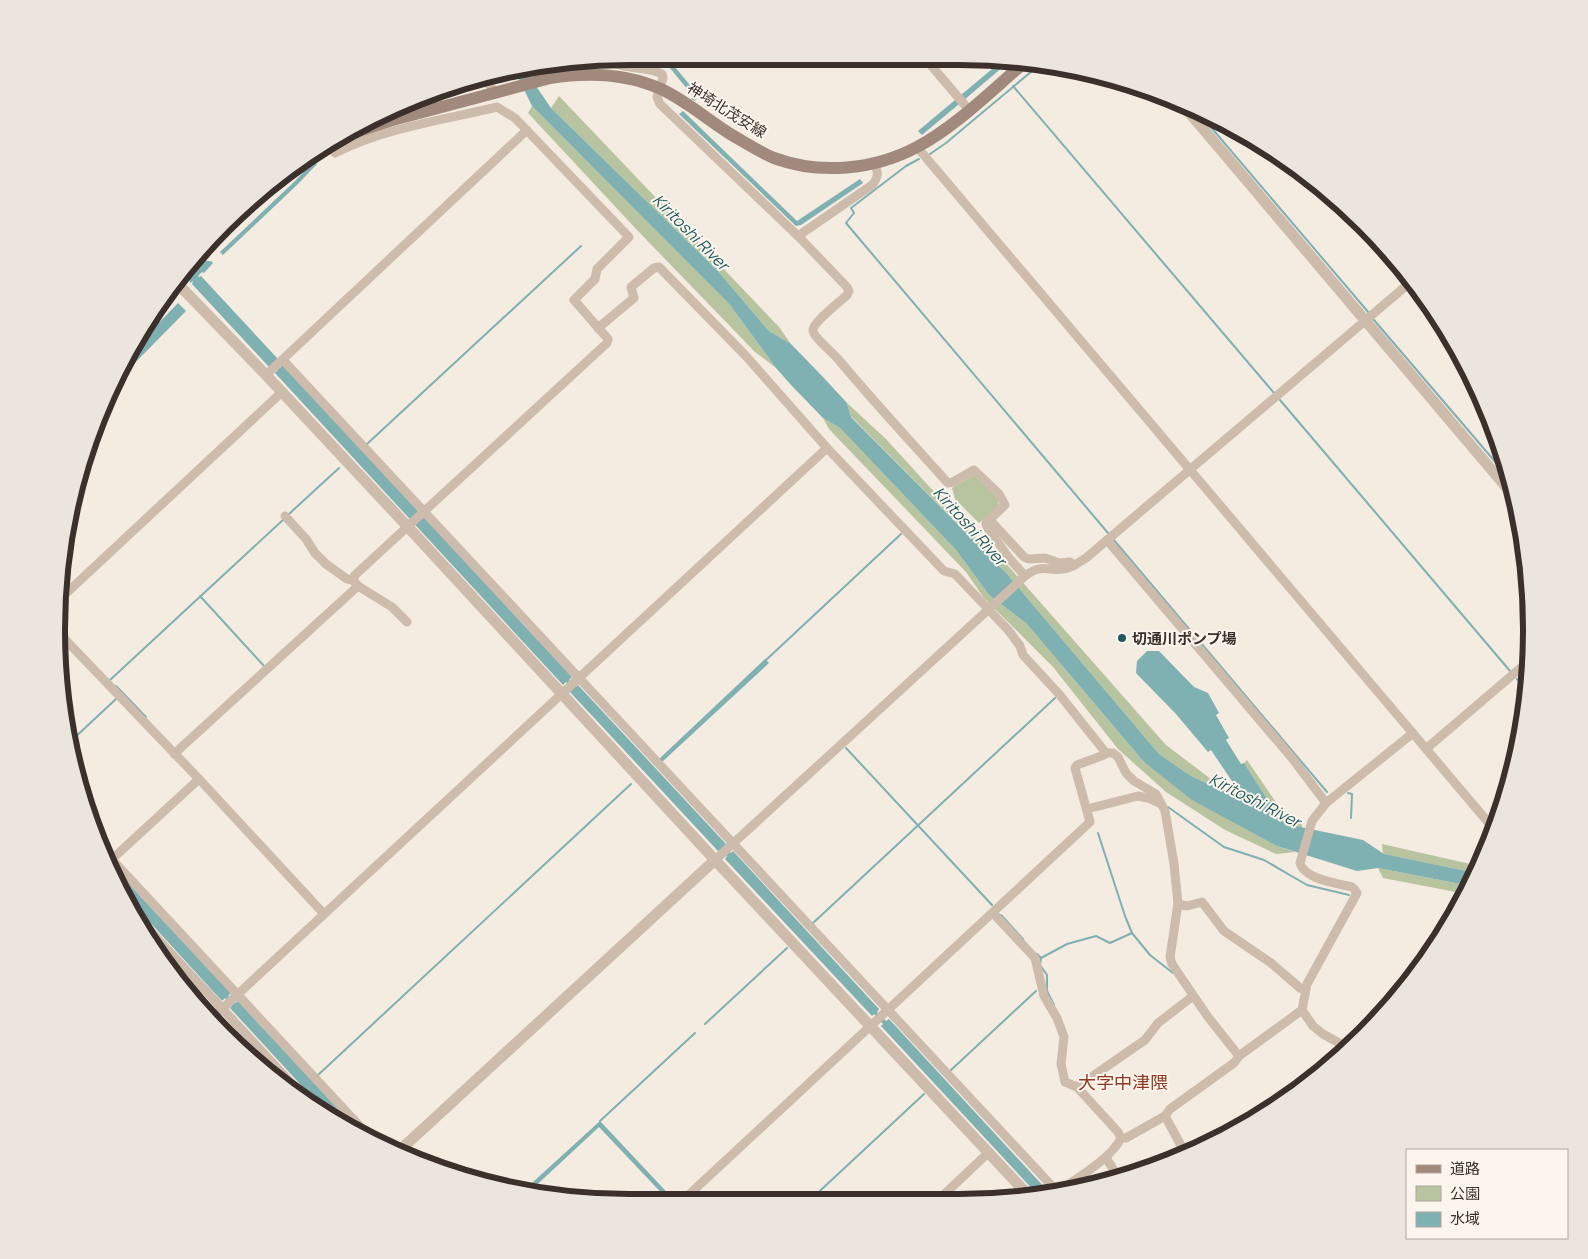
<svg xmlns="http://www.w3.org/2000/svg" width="1588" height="1259" viewBox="0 0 1588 1259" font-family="Manrope,'Noto Sans JP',sans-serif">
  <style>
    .green { fill: #b8c4a0 }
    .water { fill: #7fb0b2 }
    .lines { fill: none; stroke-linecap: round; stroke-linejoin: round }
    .stream { stroke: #7fb0b2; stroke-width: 2 }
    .minor { stroke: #cdbbac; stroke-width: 9 }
    .tertiary { stroke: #cdbbac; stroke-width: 11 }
    .secondary { stroke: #a18a7d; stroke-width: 12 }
    .poi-dot { fill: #1f5a5e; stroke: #fbf5ee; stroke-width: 2 }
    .labels { text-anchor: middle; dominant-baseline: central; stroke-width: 4; stroke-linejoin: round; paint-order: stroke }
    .street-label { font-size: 15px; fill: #3b302b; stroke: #fbf5ee }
    .poi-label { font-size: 15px; font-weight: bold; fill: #3b302b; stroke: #fbf5ee; text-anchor: start }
    .water-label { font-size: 16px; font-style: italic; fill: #1f5a5e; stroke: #fbf5ee }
    .quarter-label { font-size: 18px; fill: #8c3b22; stroke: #fbf5ee }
    .rim { fill: none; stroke: #3b302b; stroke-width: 6 }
  </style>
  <rect width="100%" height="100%" fill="#f4ebe1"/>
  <g class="green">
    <path d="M559 96 779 327 791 344 769 331 717 270 551 108Z"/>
    <path d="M532 106 730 305 776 368 755 352 637 230 528 113Z"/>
    <path d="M847 403 886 439 977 539 1003 560 1166 745 1232 795 1191 776 1159 754 1007 574 851 416Z"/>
    <path d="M823 418 840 428 956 550 989 595 1026 623 1144 762 1277 846 1295 852 1276 854 1225 830 1166 792 1118 749 1053 667 984 598 966 572 829 429Z"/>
    <path d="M974 475 997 498 999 506 979 523 955 499 952 488Z"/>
    <path d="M1247 760 1286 817 1302 822V828L1286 824 1279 817 1244 763Z"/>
    <path d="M1382 844 1479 866 1476 873 1383 854Z"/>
    <path d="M1378 868 1471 886 1466 894 1383 878Z"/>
  </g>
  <g class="water">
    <path d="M660 56H666L698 95 695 101 691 99 693 96Z"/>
    <path d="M1004 59 1011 60 964 100 961 95Z"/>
    <path d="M525 70 551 108 717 270 769 331 791 344 823 377 847 403 851 417 1007 574 1159 754 1191 776 1232 795 1237 794 1236 787 1211 750 1208 752 1176 714 1136 673 1137 661 1147 651H1159L1194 687 1208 693 1219 713 1216 715 1229 738 1226 740 1241 764 1244 763 1279 817 1286 824 1363 840 1384 854 1476 873 1471 886 1378 868 1357 871 1277 846 1192 800 1144 762 1026 623 989 595 956 550 840 428 823 418 792 386 776 368 730 305 532 106 515 71Z"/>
    <path d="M955 100 959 104 922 135 918 131Z"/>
    <path d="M683 111 797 221 860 179 863 183 801 225 796 226 679 114Z"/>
    <path d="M314 161 317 164 298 184 223 255 220 252 295 181Z"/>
    <path d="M201 255 207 261H211L213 263 204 273 202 272 198 276 199 277 201 276 278 359 275 362 280 368 283 365 572 677 569 680 576 687 578 685 726 844 724 846 731 853 733 851 879 1009 877 1012 886 1021 889 1019 1046 1189 1041 1194 1035 1195 1036 1193 881 1026 883 1024 874 1014 872 1016 725 859 727 856 721 849 718 851 570 692 573 689 566 682 563 685 275 373 278 370 272 364 269 367 192 284 193 281 190 283 189 279 185 275Z"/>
    <path d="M178 303 186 311 117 381 128 355Z"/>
    <path d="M765 659 769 663 662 762 659 759Z"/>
    <path d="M112 866 231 993 228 996 235 1003 238 1001 355 1127 322 1108 230 1008 232 1006 231 1005 225 998 222 1001 124 894Z"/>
    <path d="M600 1121 677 1203H671L599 1127 528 1193 522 1192Z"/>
  </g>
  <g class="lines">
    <g class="stream">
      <path d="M1013 86 1274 393"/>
      <path d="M1198 112 1369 313"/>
      <path d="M930 154 946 143 1038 66"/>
      <path d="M919 159 906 166 851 208 854 213 846 223 1108 533"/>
      <path d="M1374 320 1509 478"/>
      <path d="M1280 400 1510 671"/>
      <path d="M367 444 581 246"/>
      <path d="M289 514 339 468"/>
      <path d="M1113 539 1327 792"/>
      <path d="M200 596 264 666"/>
      <path d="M766 660 901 534"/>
      <path d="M1517 679 1527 691"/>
      <path d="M110 680 284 519"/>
      <path d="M116 686 146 717"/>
      <path d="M71 741 116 699"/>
      <path d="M846 748 992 905"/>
      <path d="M1348 793 1352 794 1351 818"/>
      <path d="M1168 807 1224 847 1264 860 1307 885 1349 895"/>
      <path d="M1098 833 1125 916 1132 933"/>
      <path d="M1001 915 1023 939"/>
      <path d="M813 923 1055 698"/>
      <path d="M154 945 155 944"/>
      <path d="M1037 954 1041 958 1067 944 1096 936 1110 943 1132 933 1150 955 1173 973"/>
      <path d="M1041 958 1040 965 1047 975V991L1054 1005"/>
      <path d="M705 1024 787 948"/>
      <path d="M951 1070 1036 991"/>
      <path d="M318 1075 631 784"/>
      <path d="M600 1121 695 1033"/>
      <path d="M808 1202 924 1094"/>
    </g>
    <g class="minor">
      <path d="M924 57 969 110"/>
      <path d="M608 59C623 71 645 65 662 74L663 78 657 97 660 104 798 236 847 287 849 291 847 295C840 302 814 321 813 330 813 337 833 353 838 359 873 401 911 442 948 483L953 482 974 470 999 494 1005 505 986 523 987 527 1009 558 1025 576"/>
      <path d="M482 76 496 93"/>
      <path d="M917 147 1493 828"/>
      <path d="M798 236 872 185C879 177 878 173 875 163"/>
      <path d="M598 328 634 298 631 287 654 268 659 267 745 355 827 448 944 571 955 574 1009 631 1020 646 1023 655 1059 694 1106 753"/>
      <path d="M283 360 1051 1185 1055 1192"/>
      <path d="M266 375 527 130"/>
      <path d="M285 516 306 539 315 553 326 564 347 579 353 580"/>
      <path d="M989 519 1024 557 1029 559 1045 558 1059 563 1070 562 1075 565"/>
      <path d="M1107 540 1292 758 1326 803"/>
      <path d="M358 586 392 607 407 622"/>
      <path d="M60 599 282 392"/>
      <path d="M56 630 199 779 324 914"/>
      <path d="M1427 748 1530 660"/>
      <path d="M174 754 358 586 353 580 355 575 607 343 608 339 574 300 595 279 597 269 629 237 515 118 497 107C443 120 384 128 335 153L329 144"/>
      <path d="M1087 809 1138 796 1148 798 1161 804"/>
      <path d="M107 854 368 1135"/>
      <path d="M715 860 1025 576C1045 561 1050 574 1068 568 1075 566 1080 561 1086 558L1413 280"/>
      <path d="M110 861 199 779"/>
      <path d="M1178 904 1187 906 1202 902 1224 931 1271 963 1300 988 1305 989"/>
      <path d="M130 909 306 1099"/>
      <path d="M993 913 1035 958 1044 996 1057 1018 1064 1037 1061 1064 1065 1082 1077 1087 1118 1132 1121 1138"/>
      <path d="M211 1019 827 448"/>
      <path d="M1348 1048 1323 1034 1313 1026 1302 1010 1307 984 1357 893 1355 890 1352 887C1337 883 1305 880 1300 863L1312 821 1326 803 1413 733"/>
      <path d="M1077 1087 1145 1040 1158 1023 1193 996"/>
      <path d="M1165 1116 1184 1151"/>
      <path d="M1121 1138H1126L1165 1116 1170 1109 1234 1063 1239 1056 1302 1010"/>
      <path d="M1106 1158 1119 1178"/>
      <path d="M1059 1191C1077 1178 1112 1158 1121 1138"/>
      <path d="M936 1202 988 1153"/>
      <path d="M680 1203 1090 822 1075 768 1077 765 1104 755 1106 753H1113L1118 757 1126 773 1134 781 1156 794 1165 811 1174 864 1178 904 1170 957 1172 964 1208 1017 1239 1056"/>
    </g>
    <g class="tertiary">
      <path d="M1182 104 1513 495"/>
      <path d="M178 284 266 375 408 527 715 860 1029 1196"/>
      <path d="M398 1152 715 860"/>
    </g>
    <g class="secondary">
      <path d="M331 142 347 135 389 121 550 78C588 72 625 73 661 89 689 102 711 123 737 138 749 145 762 153 774 158 820 175 874 170 917 147 955 127 991 91 1024 63"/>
      <path d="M199 257 243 210"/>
    </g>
  </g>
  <circle class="poi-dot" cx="1122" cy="638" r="5"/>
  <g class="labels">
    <g class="street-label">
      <text transform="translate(727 110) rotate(32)">神埼北茂安線</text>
    </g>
    <g class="poi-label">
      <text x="1132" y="638">切通川ポンプ場</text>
    </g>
    <g class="water-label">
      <text transform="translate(691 232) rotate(45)">Kiritoshi River</text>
      <text transform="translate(970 526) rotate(48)">Kiritoshi River</text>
      <text transform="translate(1255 800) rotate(27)">Kiritoshi River</text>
    </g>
    <g class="quarter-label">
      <text x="1123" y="1082">大字中津隈</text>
    </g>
  </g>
  <path d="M0 0H1588V1259H0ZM629 65H959A564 564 0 0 1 1523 629V630A564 564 0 0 1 959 1194H629A564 564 0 0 1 65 630V629A564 564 0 0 1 629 65Z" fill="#ece5de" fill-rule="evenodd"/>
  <path class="rim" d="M629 65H959A564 564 0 0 1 1523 629V630A564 564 0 0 1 959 1194H629A564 564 0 0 1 65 630V629A564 564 0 0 1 629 65Z"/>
  <rect x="1406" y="1149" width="162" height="90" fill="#fbf5ee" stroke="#aea6a0"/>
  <rect x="1416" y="1165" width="25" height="8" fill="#a18a7d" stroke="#aea6a0"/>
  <text x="1450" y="1174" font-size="15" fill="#3b302b">道路</text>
  <rect x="1416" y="1186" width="25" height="15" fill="#b8c4a0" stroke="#aea6a0"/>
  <text x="1450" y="1199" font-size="15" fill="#3b302b">公園</text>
  <rect x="1416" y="1212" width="25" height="15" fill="#7fb0b2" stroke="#aea6a0"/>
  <text x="1450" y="1224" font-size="15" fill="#3b302b">水域</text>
</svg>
